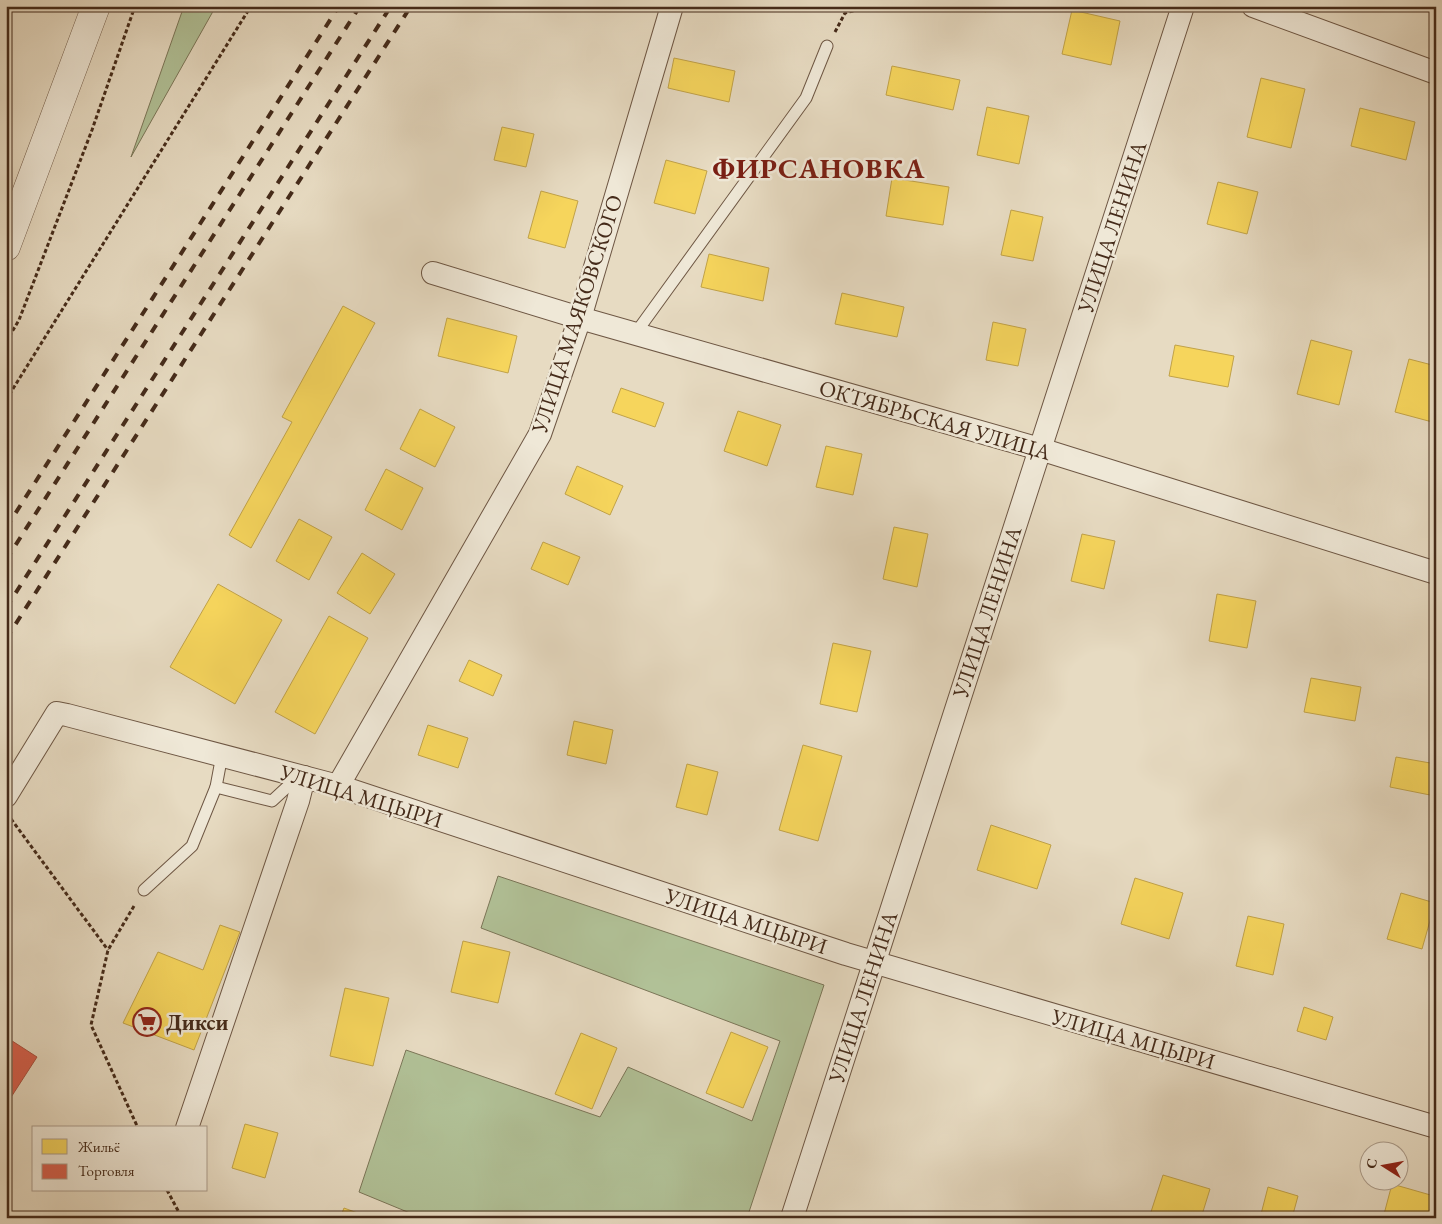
<svg xmlns="http://www.w3.org/2000/svg" width="1442" height="1224" viewBox="0 0 1442 1224" font-family="'EB Garamond',serif">
  <style>
    .green { fill: #b1c197; stroke: #7b7658 }
    .homes { fill: #f6d55c; stroke: #c1a248 }
    .shops { fill: #d6604d; stroke: #aa503e }
    .lines { fill: none; stroke-linecap: round; stroke-linejoin: round }
    .service-casing { stroke: #6e5744; stroke-width: 13 }
    .minor-casing { stroke: #6e5744; stroke-width: 24 }
    .tertiary-casing { stroke: #6e5744; stroke-width: 29 }
    .path { stroke: #452b1a; stroke-width: 3; stroke-dasharray: 4 2.5; stroke-linecap: butt }
    .service { stroke: #efe8d7; stroke-width: 11 }
    .minor { stroke: #efe8d7; stroke-width: 22 }
    .tertiary { stroke: #efe8d7; stroke-width: 28 }
    .rail { stroke: #452b1a; stroke-width: 4; stroke-dasharray: 9 9; stroke-linecap: butt }
    .labels { text-anchor: middle; dominant-baseline: central; stroke-width: 5; stroke-linejoin: round; paint-order: stroke }
    .street-label { font-size: 22px; fill: #452b1a; stroke: #efe8d7 }
    .poi-label { font-size: 22px; font-weight: bold; fill: #452b1a; stroke: #efe8d7; text-anchor: start }
    .district-label { font-size: 28px; font-weight: bold; letter-spacing: 1px; fill: #7a1f14; stroke: #efe8d7 }
  </style>
  <rect width="100%" height="100%" fill="#e7dbc2"/>
  <filter id="stains"><feTurbulence type="fractalNoise" baseFrequency=".004" numOctaves="4"/><feColorMatrix values="0 0 0 0 .2 0 0 0 0 .09 0 0 0 0 .02 0 0 0 .5 -.17"/></filter>
  <radialGradient id="worn" r=".72"><stop offset=".6" stop-color="#630" stop-opacity="0"/><stop offset="1" stop-color="#630" stop-opacity=".3"/></radialGradient>
  <g class="green">
    <path d="M184 6H216L131 157Z"/>
    <path d="M498 876 824 985 747 1218H422L359 1192 406 1050 600 1117 628 1067 752 1121 780 1041 481 928Z"/>
  </g>
  <g class="homes">
    <path d="M963 6H987L986 12Z"/>
    <path d="M1072 10 1120 21 1111 65 1062 54Z"/>
    <path d="M674 58 735 71 729 102 668 88Z"/>
    <path d="M892 66 960 80 953 110 886 95Z"/>
    <path d="M1261 78 1305 89 1291 148 1247 137Z"/>
    <path d="M987 107 1029 116 1019 164 977 155Z"/>
    <path d="M1360 108 1415 122 1406 160 1351 146Z"/>
    <path d="M502 127 534 134 526 167 494 160Z"/>
    <path d="M666 160 707 171 695 214 654 203Z"/>
    <path d="M892 178 949 187 943 225 886 216Z"/>
    <path d="M1218 182 1258 192 1247 234 1207 224Z"/>
    <path d="M541 191 578 201 565 248 528 238Z"/>
    <path d="M1011 210 1043 217 1033 261 1001 255Z"/>
    <path d="M709 254 769 268 763 301 701 287Z"/>
    <path d="M842 293 904 307 897 337 835 324Z"/>
    <path d="M343 306 375 323 251 548 229 535 292 422 282 417Z"/>
    <path d="M447 318 517 336 508 373 438 356Z"/>
    <path d="M993 322 1026 329 1018 366 986 360Z"/>
    <path d="M1311 340 1352 351 1339 405 1297 394Z"/>
    <path d="M1175 345 1234 356 1228 387 1169 376Z"/>
    <path d="M1409 359 1436 366V423L1395 412Z"/>
    <path d="M621 388 664 403 655 427 612 412Z"/>
    <path d="M420 409 455 427 435 467 400 449Z"/>
    <path d="M738 411 781 425 767 466 724 451Z"/>
    <path d="M826 446 862 454 853 495 816 487Z"/>
    <path d="M577 466 623 486 610 515 565 494Z"/>
    <path d="M386 469 423 488 402 530 365 510Z"/>
    <path d="M299 519 332 537 309 580 276 561Z"/>
    <path d="M894 527 928 534 917 587 883 579Z"/>
    <path d="M1082 534 1115 541 1104 589 1071 581Z"/>
    <path d="M543 542 580 557 568 585 531 569Z"/>
    <path d="M362 553 395 574 370 614 337 593Z"/>
    <path d="M218 584 282 620 235 704 170 667Z"/>
    <path d="M1217 594 1256 601 1247 648 1209 641Z"/>
    <path d="M329 616 368 638 315 734 275 712Z"/>
    <path d="M833 643 871 651 857 712 820 704Z"/>
    <path d="M469 660 502 675 493 696 459 681Z"/>
    <path d="M1311 678 1361 687 1355 721 1304 712Z"/>
    <path d="M574 721 613 730 606 764 567 755Z"/>
    <path d="M428 725 468 738 458 768 418 755Z"/>
    <path d="M803 745 842 756 818 841 779 830Z"/>
    <path d="M1396 757 1436 764 1435 796 1390 787Z"/>
    <path d="M687 764 718 772 707 815 676 807Z"/>
    <path d="M991 825 1051 845 1037 889 977 870Z"/>
    <path d="M1436 857V876L1432 875Z"/>
    <path d="M1135 878 1183 893 1169 939 1121 924Z"/>
    <path d="M1401 893 1435 903 1422 949 1387 939Z"/>
    <path d="M1248 916 1284 924 1273 975 1236 966Z"/>
    <path d="M220 925 240 932 194 1050 123 1023 158 952 203 970Z"/>
    <path d="M463 941 510 952 498 1003 451 992Z"/>
    <path d="M345 988 389 998 373 1066 330 1056Z"/>
    <path d="M1436 994V1010L1431 1008Z"/>
    <path d="M1304 1007 1333 1017 1326 1040 1297 1031Z"/>
    <path d="M731 1032 768 1047 743 1108 706 1093Z"/>
    <path d="M581 1033 617 1048 592 1109 555 1094Z"/>
    <path d="M245 1124 278 1133 265 1178 232 1168Z"/>
    <path d="M1163 1175 1210 1189 1201 1218H1149Z"/>
    <path d="M1392 1184 1434 1196 1428 1218H1383Z"/>
    <path d="M1268 1187 1298 1196 1292 1218H1260Z"/>
    <path d="M344 1208 371 1218H340Z"/>
  </g>
  <path class="shops" d="M6 1037 37 1057 6 1105Z"/>
  <g class="lines">
    <defs>
      <g id="service">
        <path d="M635 334 806 98 827 46"/>
        <path d="M222 755 216 787 272 801 299 776"/>
        <path d="M144 890 192 846 216 787"/>
      </g>
      <g id="minor">
        <path d="M1253 6 1436 73"/>
        <path d="M433 273 580 318 1040 449 1436 573"/>
        <path d="M338 786 540 434 580 318 672 6"/>
        <path d="M6 796 57 713 67 715 338 786 846 954 1436 1127"/>
        <path d="M187 1128 298 801 304 777"/>
        <path d="M792 1218 1183 6"/>
      </g>
      <path id="tertiary" d="M6 247 96 6"/>
    </defs>
    <use href="#service" class="service-casing"/>
    <use href="#minor" class="minor-casing"/>
    <use href="#tertiary" class="tertiary-casing"/>
    <g class="path">
      <path d="M835 32 845 13 873 6"/>
      <path d="M6 342 19 320 92 130 135 6"/>
      <path d="M6 400 251 6"/>
      <path d="M11 819 108 950"/>
      <path d="M134 906 108 950 91 1025 138 1128"/>
      <path d="M167 1190 182 1218"/>
    </g>
    <use href="#service" class="service"/>
    <use href="#minor" class="minor"/>
    <use href="#tertiary" class="tertiary"/>
    <g class="rail">
      <path d="M6 528 339 6"/>
      <path d="M6 560 360 6"/>
      <path d="M6 608 391 6"/>
      <path d="M6 639 411 6"/>
    </g>
  </g>
  <defs>
    <symbol id="supermarket-ring" viewBox="-11 -11 22 22"><circle r="9.5" fill="#efe8d7" stroke="#8f2418" stroke-width="1.5"/><path d="M-6-5.5h2.5l.6 2H6L4.5 2H-2.5L-4.4-4H-6ZM-1.5 3.2a1.3 1.3 0 1 0 .1 0ZM3 3.2a1.3 1.3 0 1 0 .1 0Z" fill="#8f2418"/></symbol>
  </defs>
  <g fill-rule="evenodd">
    <use href="#supermarket-ring" x="131" y="1006" width="32" height="32"/>
  </g>
  <g class="labels">
    <g class="street-label">
      <text transform="translate(1112 227) rotate(-72)">УЛИЦА ЛЕНИНА</text>
      <text transform="translate(577 314) rotate(-72)">УЛИЦА МАЯКОВСКОГО</text>
      <text transform="translate(935 420) rotate(16)">ОКТЯБРЬСКАЯ УЛИЦА</text>
      <text transform="translate(987 612) rotate(-72)">УЛИЦА ЛЕНИНА</text>
      <text transform="translate(361 796) rotate(17)">УЛИЦА МЦЫРИ</text>
      <text transform="translate(746 921) rotate(18)">УЛИЦА МЦЫРИ</text>
      <text transform="translate(863 997) rotate(-72)">УЛИЦА ЛЕНИНА</text>
      <text transform="translate(1133 1039) rotate(16)">УЛИЦА МЦЫРИ</text>
    </g>
    <g class="poi-label">
      <text x="166" y="1022">Дикси</text>
    </g>
    <g class="district-label">
      <text x="819" y="168">ФИРСАНОВКА</text>
    </g>
  </g>
  <rect width="1442" height="1224" fill="none" stroke="#e7dbc2" stroke-width="25"/>
  <rect x="8" y="8" width="1427" height="1209" fill="none" stroke="#452b1a" stroke-width="2.5"/>
  <rect x="12" y="12" width="1417" height="1199" fill="none" stroke="#452b1a"/>
  <rect x="32" y="1126" width="175" height="65" fill="#efe8d7" stroke="#ab9c8b"/>
  <rect x="42" y="1139" width="25" height="15" fill="#f6d55c" stroke="#ab9c8b"/>
  <text x="78" y="1152" font-size="15" fill="#452b1a">Жильё</text>
  <rect x="42" y="1164" width="25" height="15" fill="#d6604d" stroke="#ab9c8b"/>
  <text x="78" y="1176" font-size="15" fill="#452b1a">Торговля</text>
  <g transform="translate(1384 1166) rotate(281)"><circle r="24" fill="#efe8d7" stroke="#ab9c8b"/>
  <path d="M0-4L9 19L0 12L-9 19Z" fill="#8f2418"/>
  <text y="-8" font-size="14" font-weight="bold" text-anchor="middle" fill="#452b1a">С</text>
  </g>
  <rect width="100%" height="100%" filter="url(#stains)"/>
  <rect width="100%" height="100%" fill="url(#worn)"/>
</svg>
